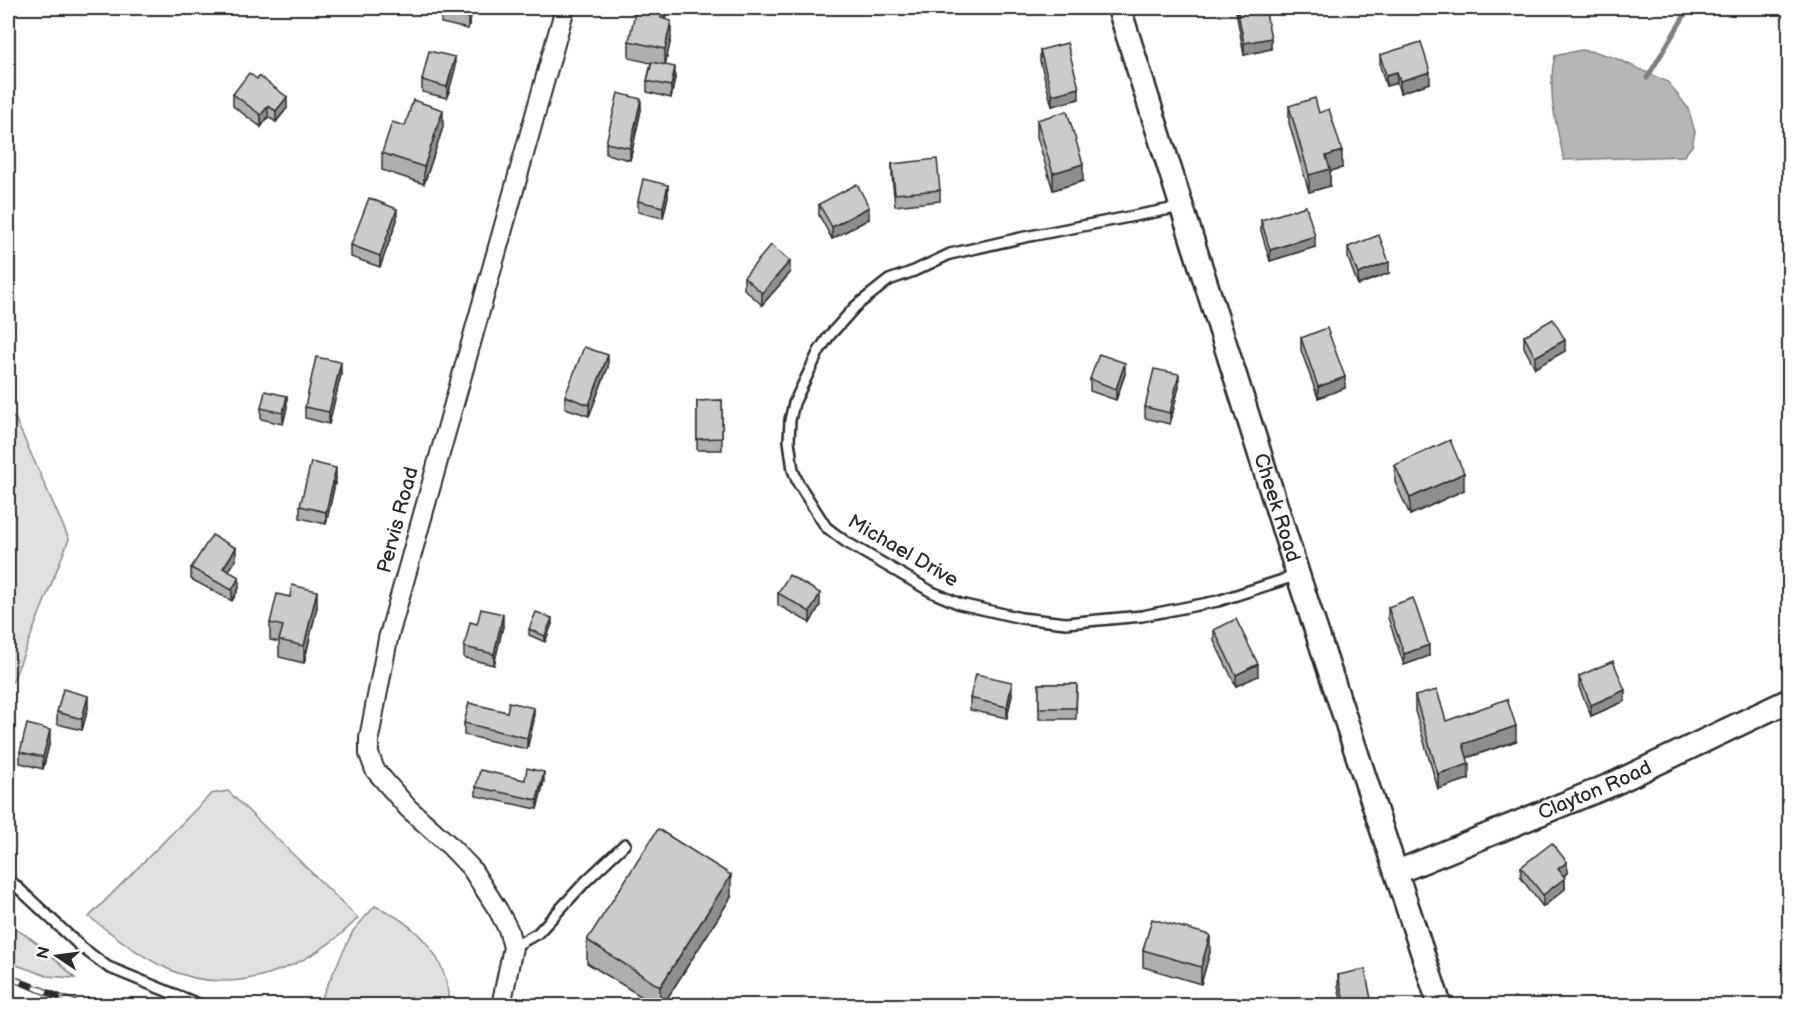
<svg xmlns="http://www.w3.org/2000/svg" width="1797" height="1013" viewBox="0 0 1797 1013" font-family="'Balsamiq Sans',sans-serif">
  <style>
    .green { fill: #e0e0e0; stroke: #868686; stroke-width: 1.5 }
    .water { fill: #b6b6b6; stroke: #7e7e7e; stroke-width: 1.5 }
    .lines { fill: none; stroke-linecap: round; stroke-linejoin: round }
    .stream { stroke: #7e7e7e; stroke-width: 5 }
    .service-casing { stroke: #2b2b2b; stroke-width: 14 }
    .minor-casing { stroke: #2b2b2b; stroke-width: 22 }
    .tertiary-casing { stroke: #2b2b2b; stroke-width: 27 }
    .service { stroke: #fff; stroke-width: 9 }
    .minor { stroke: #fff; stroke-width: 18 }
    .tertiary { stroke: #fff; stroke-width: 22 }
    .rail-casing { stroke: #2b2b2b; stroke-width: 7 }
    .rail { stroke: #fff; stroke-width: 4.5; stroke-dasharray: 14; stroke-linecap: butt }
    .wall { fill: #afafaf; stroke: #2b2b2b; stroke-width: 1.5 }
    .shaded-wall { fill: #8e8e8e; stroke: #2b2b2b; stroke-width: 1.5 }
    .building { fill: #cbcbcb; stroke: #2b2b2b; stroke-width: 1.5 }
    .labels { text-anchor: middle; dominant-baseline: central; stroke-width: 4.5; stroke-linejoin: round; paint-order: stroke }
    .street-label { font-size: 20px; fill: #2b2b2b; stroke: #fff }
  </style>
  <rect width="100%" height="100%" fill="#fff"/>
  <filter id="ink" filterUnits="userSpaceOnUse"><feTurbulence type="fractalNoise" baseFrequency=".0167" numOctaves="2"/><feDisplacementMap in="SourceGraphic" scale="12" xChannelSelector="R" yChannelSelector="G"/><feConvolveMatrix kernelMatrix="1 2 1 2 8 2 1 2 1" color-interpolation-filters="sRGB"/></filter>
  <g filter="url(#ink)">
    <g class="green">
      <path d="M8 417 15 418 69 539 13 681 8 684Z"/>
      <path d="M228 791 358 918C311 968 232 1000 166 968 138 955 114 935 89 917L211 794Z"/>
      <path d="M375 906C415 923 451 959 448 1005H318L353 931Z"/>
      <path d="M8 926C34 936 55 959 75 978L47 976 8 962Z"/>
    </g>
    <path class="water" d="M1581 50 1596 52 1615 58 1668 82 1688 108 1695 132 1692 146 1684 156 1564 160C1557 126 1546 92 1555 56Z"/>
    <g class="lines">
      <path class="stream" d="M1647 78 1689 8"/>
      <defs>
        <g id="service">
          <path d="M1181 207 1025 237 950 254 914 271 889 280 856 306 829 336 819 351 794 403 790 420 789 441 793 470 798 483 826 527 846 542 932 592 960 604 1021 618 1066 623 1142 616 1218 601 1298 575"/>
          <path d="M14 884 80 946 108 967 203 1006"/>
          <path d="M513 947 538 933 587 880 625 844"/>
        </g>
        <path id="minor" d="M501 1006 513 947 508 929 498 910 471 868 449 845 408 808 375 770 369 754V738L388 639 565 8"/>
        <g id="tertiary">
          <path id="s1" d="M1119 8 1298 575 1440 1006"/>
          <path id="s2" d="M1397 872 1613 784 1790 700"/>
        </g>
      </defs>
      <use href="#service" class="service-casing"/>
      <use href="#minor" class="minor-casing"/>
      <use href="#tertiary" class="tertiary-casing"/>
      <use href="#service" class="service"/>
      <use href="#minor" class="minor"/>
      <use href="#tertiary" class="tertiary"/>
      <defs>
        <path id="rail" d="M8 977 82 1006"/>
      </defs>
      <use href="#rail" class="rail-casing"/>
      <use href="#rail" class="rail"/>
    </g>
    <g class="wall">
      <path d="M441 8H473L468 29 441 23Z"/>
      <path d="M667 8 665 19 671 38 665 65 675 78 671 98 647 92V81L651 63 629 58V41Z"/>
      <path d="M1236 8H1265L1271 49 1244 55 1236 12Z"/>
      <path d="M1040 50 1079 99 1052 106 1040 61Z"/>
      <path d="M1380 55 1430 83 1400 93 1397 83 1386 86 1380 66Z"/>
      <path d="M455 69 447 98 422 92V80Z"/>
      <path d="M257 79 287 108 276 122 268 117 261 127 233 106V94Z"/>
      <path d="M1289 106 1319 113 1342 168 1330 171V186L1309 192 1289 123Z"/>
      <path d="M641 110 630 160 606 154V143Z"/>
      <path d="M1037 120 1083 181 1053 190 1037 137Z"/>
      <path d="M405 126 443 127 424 184 382 170V153Z"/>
      <path d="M892 164 940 190V201L895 206 892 175Z"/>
      <path d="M668 196 663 218 638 212V201Z"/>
      <path d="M819 204 869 219 832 239 819 215Z"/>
      <path d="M397 220 380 267 351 257V245Z"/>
      <path d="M1261 220 1315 247 1270 261 1261 231Z"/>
      <path d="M1348 247 1389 273 1358 285 1348 258Z"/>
      <path d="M790 273 762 305 744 289V277Z"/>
      <path d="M1524 336 1565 351 1535 368 1524 347Z"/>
      <path d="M1301 338 1345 388 1318 398 1301 350Z"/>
      <path d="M608 367 589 416 565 408V396Z"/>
      <path d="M341 374 329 424 305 418V407Z"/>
      <path d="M1125 374 1116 400 1090 391V379Z"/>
      <path d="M1179 386 1170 424 1145 418V407Z"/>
      <path d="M722 400V450H697V401Z"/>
      <path d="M287 407 283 424 261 419V408Z"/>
      <path d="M1395 465 1464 490 1410 515 1395 482Z"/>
      <path d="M336 479 326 524 300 518V506Z"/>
      <path d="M236 560 228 571 239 588 232 601 191 579V568Z"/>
      <path d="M778 593 820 605 810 623 778 605Z"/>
      <path d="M317 607 304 663 279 657V642L270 640V623Z"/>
      <path d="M1388 607 1429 656 1404 665 1388 618Z"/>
      <path d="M477 624 503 626 494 665 464 658V647Z"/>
      <path d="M552 624 545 642 529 635V629Z"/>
      <path d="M1214 630 1258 676 1236 686 1214 641Z"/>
      <path d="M1579 676 1625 701 1591 716 1579 687Z"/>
      <path d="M1039 684H1077L1076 719H1039Z"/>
      <path d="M1012 694 1007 718 970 710V698Z"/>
      <path d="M1415 696 1446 721 1516 741 1467 758 1469 779 1438 789 1415 711Z"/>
      <path d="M88 708 82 730 57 724V712Z"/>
      <path d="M507 712 534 720 527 749 464 735V723Z"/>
      <path d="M50 741 43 769 20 763V752Z"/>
      <path d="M525 780 544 781 537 809 476 796V787Z"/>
      <path d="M1521 867 1567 873 1564 876 1565 889 1543 907 1521 878Z"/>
      <path d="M731 897 663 1005H655L587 963V940Z"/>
      <path d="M1143 950 1210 952 1201 984 1143 967Z"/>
      <path d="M1338 975 1371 1005H1342L1338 986Z"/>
    </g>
    <g class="shaded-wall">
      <path d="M469 8H473L468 29V12Z"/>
      <path d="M663 8H667L661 35V18Z"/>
      <path d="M671 21V38L665 66V49Z"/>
      <path d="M1271 38V49L1244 55V43Z"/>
      <path d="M455 57V69L447 98V87Z"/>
      <path d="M675 67V78L671 98V86Z"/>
      <path d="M1397 72V83L1386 86V75Z"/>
      <path d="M1430 72V83L1400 93V81Z"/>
      <path d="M1079 88V99L1052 106V95Z"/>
      <path d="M287 97V108L276 122V111Z"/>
      <path d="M641 99V110L630 160V148Z"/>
      <path d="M268 106V117L261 127V115Z"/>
      <path d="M443 110V127L424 184V167Z"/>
      <path d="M1342 151V168L1330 171V186L1309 192V175L1326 156Z"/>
      <path d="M1083 164V181L1053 190V173Z"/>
      <path d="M668 185V196L663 218V207Z"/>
      <path d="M869 207V219L832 239V227Z"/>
      <path d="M397 209V220L380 267V256Z"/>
      <path d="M1315 236V247L1270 261V250Z"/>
      <path d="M790 261V273L762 305V293Z"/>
      <path d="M1389 262V273L1358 285V274Z"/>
      <path d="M1565 340V351L1535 368V357Z"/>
      <path d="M608 355V367L589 416V405Z"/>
      <path d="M341 362V374L329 424V412Z"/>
      <path d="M1125 363V374L1116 400V389Z"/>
      <path d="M1179 374V386L1170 424V413Z"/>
      <path d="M1345 377V388L1318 398V387Z"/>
      <path d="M287 396V407L283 424V413Z"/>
      <path d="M336 468V479L326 524V512Z"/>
      <path d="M1464 473V490L1410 515V498Z"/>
      <path d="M236 548V560L223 579V568Z"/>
      <path d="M239 577V588L232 601V590Z"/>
      <path d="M317 591V607L304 663V646Z"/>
      <path d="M820 593V605L810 623V612Z"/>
      <path d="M503 614V626L494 665V654Z"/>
      <path d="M552 618V624L545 642V636Z"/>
      <path d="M1429 645V656L1404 665V654Z"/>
      <path d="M1258 664V676L1236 686V675Z"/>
      <path d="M1012 682V694L1007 718V707Z"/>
      <path d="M1625 690V701L1591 716V705Z"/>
      <path d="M88 696V708L82 730V719Z"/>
      <path d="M534 708V720L527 749V738Z"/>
      <path d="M1516 726V741L1463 759V744Z"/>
      <path d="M50 730V741L43 769V757Z"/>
      <path d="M1469 764V779L1438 789V774Z"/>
      <path d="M544 772V781L537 809V800Z"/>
      <path d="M1567 862V873L1558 880V869Z"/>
      <path d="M731 875V897L663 1005H660V987Z"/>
      <path d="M1565 878V889L1543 907V895Z"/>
      <path d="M1210 935V952L1201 984V967Z"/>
      <path d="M1371 999V1005H1345Z"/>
    </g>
    <g class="building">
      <path d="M448 8H469L468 12Z"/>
      <path d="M636 8H663L661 18 671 21 665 49 629 41Z"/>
      <path d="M1237 8H1265L1271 38 1244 43Z"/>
      <path d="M1421 42 1430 72 1400 81 1397 72 1386 75 1380 55Z"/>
      <path d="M1067 43 1079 88 1052 95 1040 50Z"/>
      <path d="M429 51 455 57 447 87 422 80Z"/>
      <path d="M652 62 675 67 671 86 647 81Z"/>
      <path d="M249 73 257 79 259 76 287 97 276 111 268 106 261 115 233 94Z"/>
      <path d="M618 93 641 99 630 148 606 143Z"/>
      <path d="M1315 98 1319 113 1329 109 1342 151 1326 156 1330 169 1309 175 1289 106Z"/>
      <path d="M413 100 443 110 424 167 382 153 392 122 405 126Z"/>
      <path d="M1067 111 1083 164 1053 173 1037 120Z"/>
      <path d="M937 159 940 190 895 194 892 164Z"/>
      <path d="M643 179 668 185 663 207 638 201Z"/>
      <path d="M857 184 869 207 832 227 819 204Z"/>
      <path d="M369 198 397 209 380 256 351 245Z"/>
      <path d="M1306 206 1315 236 1270 250 1261 220Z"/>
      <path d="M1379 235 1389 262 1358 274 1348 247Z"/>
      <path d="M771 245 790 261 762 293 744 277Z"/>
      <path d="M1553 319 1565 340 1535 357 1524 336Z"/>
      <path d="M1327 328 1345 377 1318 387 1301 338Z"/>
      <path d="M584 347 608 355 589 405 565 396Z"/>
      <path d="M1099 354 1125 363 1116 389 1090 379Z"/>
      <path d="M316 357 341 362 329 412 305 407Z"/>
      <path d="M1154 369 1179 374 1170 413 1145 407Z"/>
      <path d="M265 391 287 396 283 413 261 408Z"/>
      <path d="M722 400V438L697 439V401Z"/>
      <path d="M1450 440 1464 473 1410 498 1395 465Z"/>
      <path d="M311 462 336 468 326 512 300 506Z"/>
      <path d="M212 535 236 548 223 568 239 577 232 590 191 568Z"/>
      <path d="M789 575 820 593 810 612 778 593Z"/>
      <path d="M292 585 317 591 304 646 279 640 283 626 270 623 277 594 290 597Z"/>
      <path d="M1413 598 1429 645 1404 654 1388 607Z"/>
      <path d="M481 609 503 614 494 654 464 647 470 622 477 624Z"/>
      <path d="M536 612 552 618 545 636 529 629Z"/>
      <path d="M1236 619 1258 664 1236 675 1214 630Z"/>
      <path d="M1613 661 1625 690 1591 705 1579 676Z"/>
      <path d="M976 674 1012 682 1007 707 970 698Z"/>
      <path d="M1039 684H1077L1076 708H1039Z"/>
      <path d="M63 689 88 696 82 719 57 712Z"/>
      <path d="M1437 690 1446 721 1507 699 1516 726 1463 744 1469 764 1438 774 1415 696Z"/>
      <path d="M509 702 534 708 527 738 464 723 469 703 507 712Z"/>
      <path d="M27 724 50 730 43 757 20 752Z"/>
      <path d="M527 768 544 772 537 800 476 787 480 770 525 780Z"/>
      <path d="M658 829 731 875 660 987 587 940Z"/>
      <path d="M1552 843 1567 862 1558 869 1565 878 1543 895 1521 867Z"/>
      <path d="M1152 919 1210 935 1201 967 1143 950Z"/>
      <path d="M1365 969 1371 999 1345 1005 1338 975Z"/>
    </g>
  </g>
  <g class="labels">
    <g class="street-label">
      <text stroke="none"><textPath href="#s1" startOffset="524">Cheek Road</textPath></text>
      <text transform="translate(398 520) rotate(-75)">Pervis Road</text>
      <text transform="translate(903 551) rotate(30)">Michael Drive</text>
      <text stroke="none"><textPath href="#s2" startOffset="214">Clayton Road</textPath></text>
    </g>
  </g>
  <rect width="1797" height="1013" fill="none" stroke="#fff" stroke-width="30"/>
  <rect x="15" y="15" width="1767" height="983" fill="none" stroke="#2b2b2b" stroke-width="2" filter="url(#ink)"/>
  <g transform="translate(57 956) rotate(283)" stroke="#ffffff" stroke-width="4.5" paint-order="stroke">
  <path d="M0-4.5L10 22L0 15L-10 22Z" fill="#2b2b2b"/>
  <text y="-9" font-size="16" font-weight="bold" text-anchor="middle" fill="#2b2b2b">N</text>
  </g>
</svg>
